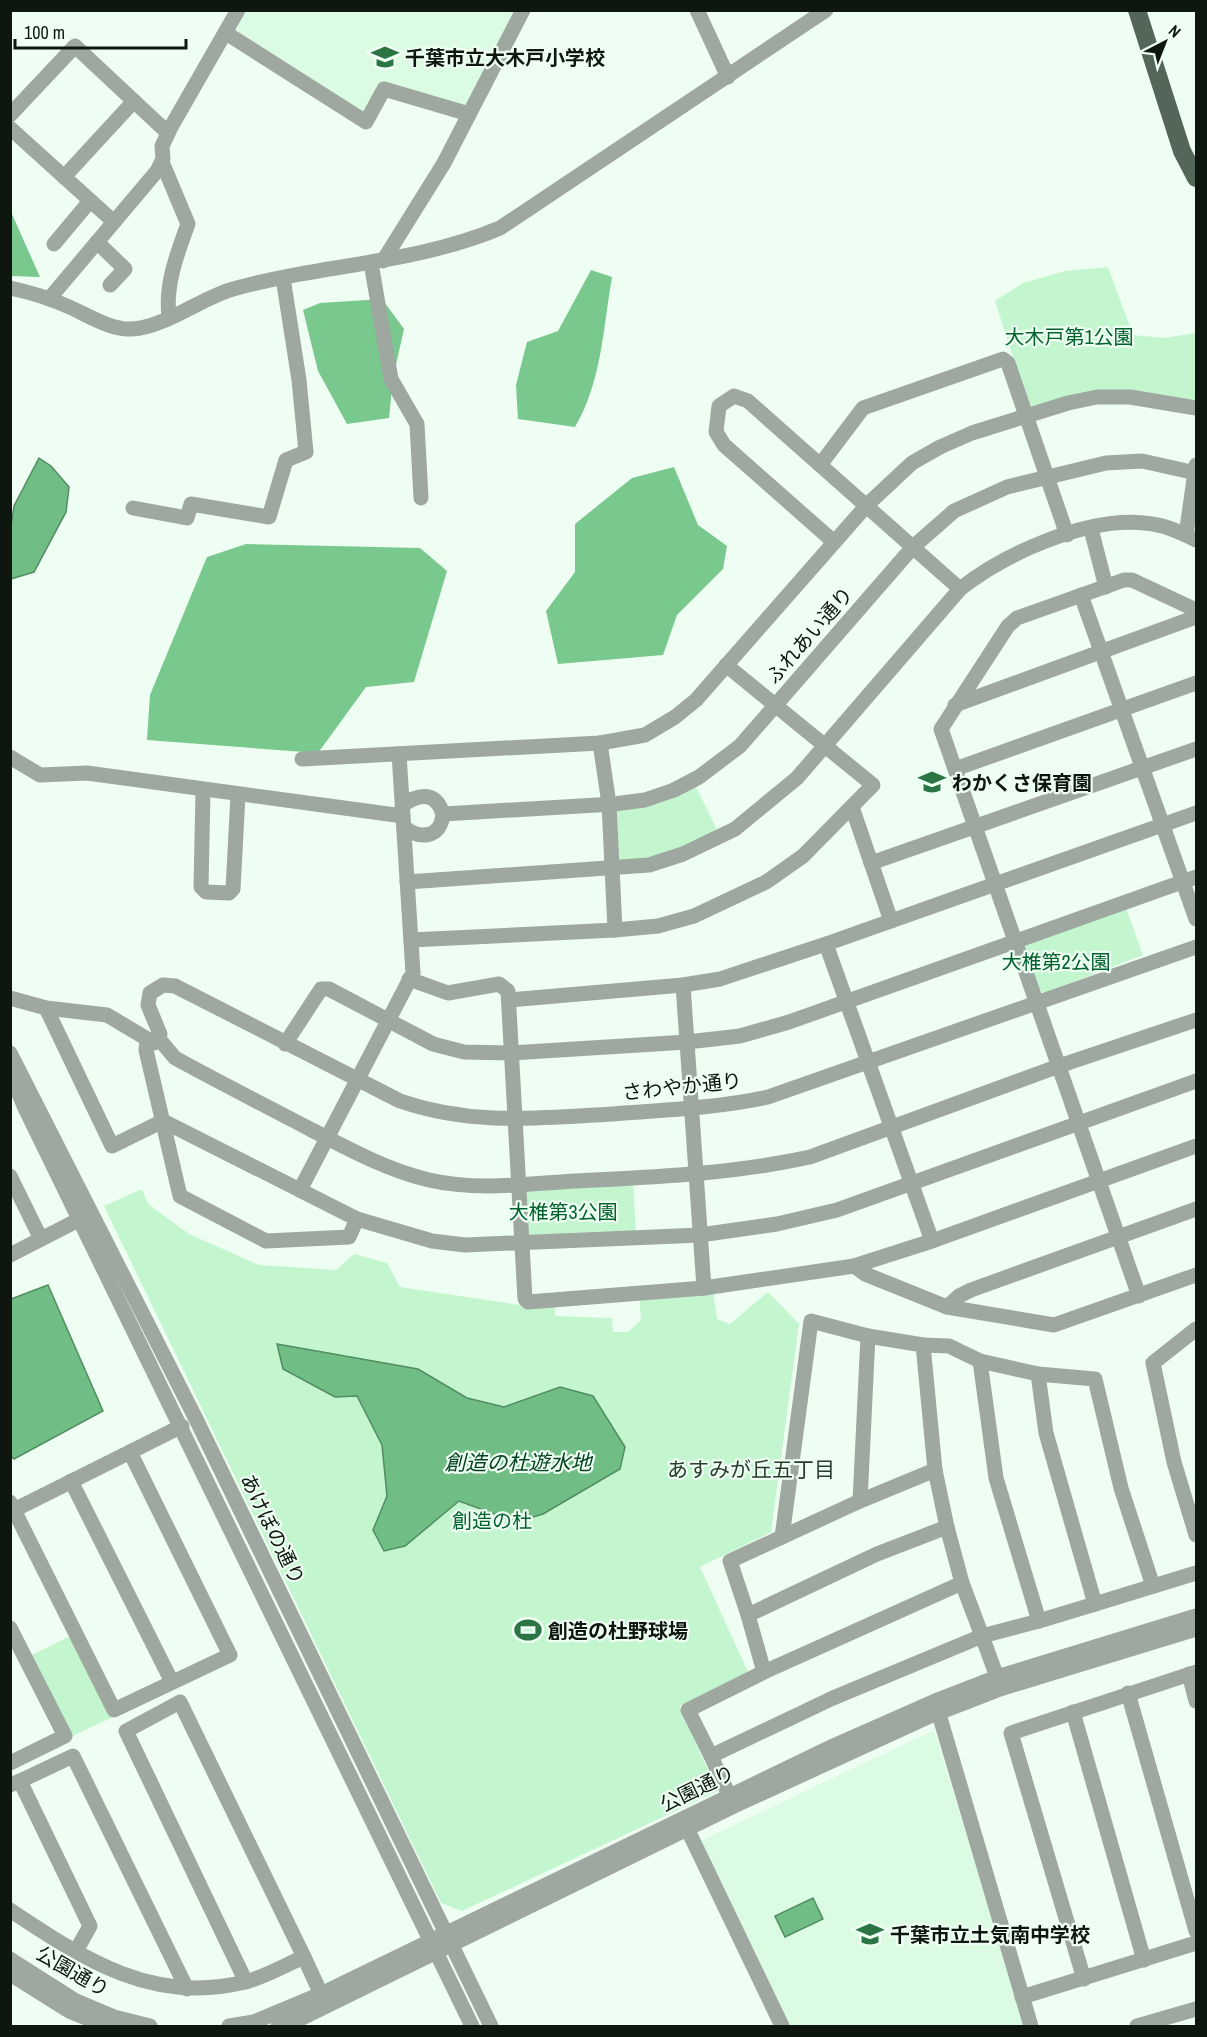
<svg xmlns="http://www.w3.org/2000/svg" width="1207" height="2037" viewBox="0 0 1207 2037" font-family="'Archivo Narrow','Noto Sans JP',sans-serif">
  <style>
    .built { fill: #dbfbe2 }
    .green { fill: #c3f6cf }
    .forest { fill: #79c88e }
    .water { fill: #70be85; stroke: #528c62; stroke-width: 1.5 }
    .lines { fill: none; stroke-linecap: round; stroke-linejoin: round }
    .minor { stroke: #9ea8a0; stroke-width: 15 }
    .major { stroke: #536657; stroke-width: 18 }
    .labels { text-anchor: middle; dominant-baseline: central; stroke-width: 4.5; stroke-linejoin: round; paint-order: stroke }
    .poi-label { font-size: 20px; font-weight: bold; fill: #0d160f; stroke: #effef2; text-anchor: start }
    .park-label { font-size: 20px; fill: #02622e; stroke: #effef2 }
    .street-label { font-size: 20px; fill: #0d160f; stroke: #effef2 }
    .water-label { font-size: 21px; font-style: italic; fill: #03421e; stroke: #effef2 }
    .neighbourhood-label { font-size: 21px; fill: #283d2d; stroke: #effef2 }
  </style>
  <rect width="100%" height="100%" fill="#effef2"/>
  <g class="built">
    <path d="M244 10 518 11 470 102 462 107 382 81 367 111H358L239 32 237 24Z"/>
    <path d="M934 1730 1025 2026H788L698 1842Z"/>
  </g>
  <g class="green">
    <path d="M1108 267 1133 335 1164 338 1196 333V401L1164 396 1032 407 1028 405 995 301 1023 283 1065 271Z"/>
    <path d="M696 787 718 832C687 849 654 859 618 862L615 809Z"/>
    <path d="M1126 908 1143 955 1044 993 1036 987 1023 950 1025 944Z"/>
    <path d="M633 1182 636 1234 531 1239 524 1234 526 1187Z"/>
    <path d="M142 1189 148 1204 189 1234 259 1265 336 1270 354 1254 387 1263 400 1287 527 1306 555 1303V1316L612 1318 613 1332H628L641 1320 639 1296 713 1291 717 1319 730 1324 768 1292 799 1324 771 1532 700 1567 748 1672 679 1707 718 1791 462 1911 441 1903 104 1206Z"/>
    <path d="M72 1635 113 1717 68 1738 28 1657Z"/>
  </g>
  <g class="forest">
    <path d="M11 212 40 277 11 276Z"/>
    <path d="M591 270 612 277C603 328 602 381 575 427L518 419 516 385 527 342 558 331Z"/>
    <path d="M382 299 404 329 393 378 389 418 347 424 318 371 303 310 320 303Z"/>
    <path d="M674 467 698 525 727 546 723 569 677 615 663 655 558 664 546 611 575 572V524L632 478Z"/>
    <path d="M246 544 420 548 447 571 414 682 366 687 318 753 147 740 150 695 207 557Z"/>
  </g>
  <g class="water">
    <path d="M39 458 51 466 69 487 66 512 34 572 11 579V527L14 506Z"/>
    <path d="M48 1285 103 1411 14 1459 10 1455 11 1299Z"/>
    <path d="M277 1344 418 1369 467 1398 504 1407 560 1387 593 1396 625 1447 620 1469 543 1514 516 1522 459 1501 405 1546 384 1551 373 1530 387 1496 382 1445 357 1396 335 1397 283 1369Z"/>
    <path d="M813 1898 823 1919 785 1937 775 1916Z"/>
  </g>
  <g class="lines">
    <g class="minor">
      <path d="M697 10 728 77"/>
      <path d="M226 33 366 122 384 89 469 114"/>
      <path d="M10 115 75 46 168 133"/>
      <path d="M10 128 114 222"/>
      <path d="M162 162 188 224C177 254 165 285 169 316"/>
      <path d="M64 177 134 101"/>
      <path d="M97 242 125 269 110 285"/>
      <path d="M54 244 90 201"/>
      <path d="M383 261 444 163 523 10"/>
      <path d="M371 263 391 379 417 424 421 498"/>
      <path d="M10 288C29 292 49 298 67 306 86 314 110 330 131 329 164 328 201 298 233 289 322 264 415 264 500 228L826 10"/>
      <path d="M49 299 157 171 163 159 162 146 171 127 238 10"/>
      <path d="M820 465 863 408 1003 359 1008 363 1067 535"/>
      <path d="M133 508 187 518 191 504 269 517 286 460 306 452 299 380 283 278"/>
      <path d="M1091 529 1106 587"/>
      <path d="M1186 535 1196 465"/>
      <path d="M834 542 724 445 716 432 719 406 734 396 748 401 960 589"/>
      <path d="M1081 595 1196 919"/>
      <path d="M955 705 1196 617"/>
      <path d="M600 743 609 804 615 930"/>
      <path d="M10 757 40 775 87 773 403 816"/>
      <path d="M302 759 600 743 645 735 675 717 696 700 867 505 912 463 940 447 972 433 1068 403 1097 397H1130L1196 408"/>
      <path d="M955 769 1196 683"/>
      <path d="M203 791 201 887 206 892 229 893 233 889 238 795"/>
      <path d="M402 806C418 793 436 791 443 814 441 838 420 840 404 827"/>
      <path d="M852 807 891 921"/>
      <path d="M443 814 614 804 645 800 674 790 699 777 740 746 913 547 954 511 1007 487 1106 463 1142 461 1196 473"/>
      <path d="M871 863 1196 749"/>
      <path d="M407 882 649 865 683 854 735 829 797 778 960 589C1004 554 1086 517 1144 523 1163 524 1180 532 1196 540"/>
      <path d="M411 940 615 930 658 926 694 916 766 882 803 856 873 785 726 665"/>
      <path d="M826 944 932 1241"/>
      <path d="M409 979 448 993 499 984 508 991 525 1299 528 1302 704 1288 854 1266 932 1241 1196 1146"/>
      <path d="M683 985 704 1288"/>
      <path d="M10 998 46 1008 107 1015 154 1043 160 1034 148 1005 150 993 163 985 175 986 400 1101C473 1126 538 1118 613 1114 666 1110 717 1108 768 1097L1196 947"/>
      <path d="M509 1000 683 985 720 979 826 944 1196 813"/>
      <path d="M46 1008 112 1146 163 1121 357 1219 432 1241 465 1245 700 1235 777 1224 837 1210 1196 1081"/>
      <path d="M159 1039 175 1058C219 1082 264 1105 308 1128 347 1148 386 1170 429 1180 476 1191 527 1184 575 1181 654 1177 732 1174 810 1157L1059 1066 1196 1020"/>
      <path d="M147 1040 146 1050 180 1196 266 1241 349 1237 357 1219"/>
      <path d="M285 1044 321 989H329L433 1044 464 1052 511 1053 687 1042 740 1036 789 1022 1196 877"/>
      <path d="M10 1053 196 1419 491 2026"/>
      <path d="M10 1072 24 1106 472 2026"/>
      <path d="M10 1176 41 1239"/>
      <path d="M300 1190 413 973 399 754"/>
      <path d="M10 1255 88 1215"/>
      <path d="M854 1266 865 1274 947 1307 1054 1325 1196 1275"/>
      <path d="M1139 1296 941 729 1008 626 1017 618 1124 580H1132L1196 610"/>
      <path d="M947 1307 959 1296 971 1290 1196 1209"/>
      <path d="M1196 1329 1153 1363 1174 1462 1196 1535"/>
      <path d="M868 1336 923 1345 935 1470"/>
      <path d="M980 1361 1038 1374 1046 1433 1095 1604 1039 1621"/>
      <path d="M1038 1374 1095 1379 1121 1488 1153 1586"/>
      <path d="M71 1481 172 1682"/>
      <path d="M10 1502 114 1710 230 1655 130 1452"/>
      <path d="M10 1512 182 1426"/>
      <path d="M782 1537 811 1321 868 1336 860 1501"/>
      <path d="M1095 1604 1196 1573"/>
      <path d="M748 1615 730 1561 860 1501 935 1470 947 1527"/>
      <path d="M10 1628 65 1736 10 1763"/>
      <path d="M764 1672 748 1615 877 1554 947 1527 962 1583"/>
      <path d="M1189 1674 1196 1701"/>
      <path d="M1128 1693 1196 1931"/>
      <path d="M936 1704 1031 2026"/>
      <path d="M1073 1712 1144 1960"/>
      <path d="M711 1756 688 1710 764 1672 962 1583 982 1636 1039 1621 996 1478 980 1361 949 1346 923 1345"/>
      <path d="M20 1781 73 1756 187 1989"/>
      <path d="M10 1785 20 1781 90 1926 76 1951"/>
      <path d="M733 1804 711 1756 833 1698 982 1636 997 1677"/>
      <path d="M684 1822 782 2026"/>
      <path d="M10 1910C84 1959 152 2005 245 1982 265 1977 285 1965 304 1957L321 1994"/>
      <path d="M10 1959 76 2001 114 2017 150 2026"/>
      <path d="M10 1974 69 2011 106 2026"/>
      <path d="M1084 1979 1011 1733 1196 1672"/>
      <path d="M246 1982 126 1731 180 1702 304 1957"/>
      <path d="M1022 1997 1196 1943"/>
      <path d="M229 2026 254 2022 321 1994 833 1746 935 1701 997 1677 1196 1616"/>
      <path d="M278 2026 300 2019 734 1806 928 1717 1000 1689 1196 1629"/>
      <path d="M1137 2026 1196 2009"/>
    </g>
    <path class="major" d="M1137 10 1182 151 1196 178"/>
  </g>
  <defs>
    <symbol id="school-bare" viewBox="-9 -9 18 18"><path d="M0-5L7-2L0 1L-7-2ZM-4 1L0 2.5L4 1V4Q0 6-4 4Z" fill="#2a7543" stroke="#effef2" stroke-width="2.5" paint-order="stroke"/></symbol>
    <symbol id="stadium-bare" viewBox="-9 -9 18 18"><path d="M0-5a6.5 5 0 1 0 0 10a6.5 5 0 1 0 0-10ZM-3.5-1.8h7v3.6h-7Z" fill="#2a7543" stroke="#effef2" stroke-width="2.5" paint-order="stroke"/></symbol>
  </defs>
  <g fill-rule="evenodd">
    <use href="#school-bare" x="366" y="38" width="38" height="38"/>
    <use href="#school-bare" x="913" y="763" width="38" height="38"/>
    <use href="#stadium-bare" x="509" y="1611" width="38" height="38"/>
    <use href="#school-bare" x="851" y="1915" width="38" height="38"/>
  </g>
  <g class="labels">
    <g class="poi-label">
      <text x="405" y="57">千葉市立大木戸小学校</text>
      <text x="952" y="782">わかくさ保育園</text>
      <text x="548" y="1630">創造の杜野球場</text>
      <text x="890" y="1934">千葉市立土気南中学校</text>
    </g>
    <g class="park-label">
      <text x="1069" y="336">大木戸第1公園</text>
      <text x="1056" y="961">大椎第2公園</text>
      <text x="563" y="1211">大椎第3公園</text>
      <text x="492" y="1520">創造の杜</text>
    </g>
    <g class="street-label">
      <text transform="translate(809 635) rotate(-49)">ふれあい通り</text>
      <text transform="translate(682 1086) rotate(-6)">さわやか通り</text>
      <text transform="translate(273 1529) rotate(64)">あけぼの通り</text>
      <text transform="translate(697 1788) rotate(-26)">公園通り</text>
      <text transform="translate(73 1971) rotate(30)">公園通り</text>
    </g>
    <g class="water-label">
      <text x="518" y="1462">創造の杜遊水地</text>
    </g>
    <g class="neighbourhood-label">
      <text x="751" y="1469">あすみが丘五丁目</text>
    </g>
  </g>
  <rect width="1207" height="2037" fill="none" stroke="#0d160f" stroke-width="24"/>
  <g transform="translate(1165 42) rotate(42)" stroke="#effef2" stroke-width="4.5" paint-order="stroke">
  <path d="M0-4.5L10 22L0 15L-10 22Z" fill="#0d160f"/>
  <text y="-9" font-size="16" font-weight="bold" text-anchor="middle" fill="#0d160f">N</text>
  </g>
  <path d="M15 39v9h171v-9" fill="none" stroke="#0d160f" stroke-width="3"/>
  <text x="24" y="39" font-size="18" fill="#0d160f" stroke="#effef2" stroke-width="4.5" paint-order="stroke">100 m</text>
</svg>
